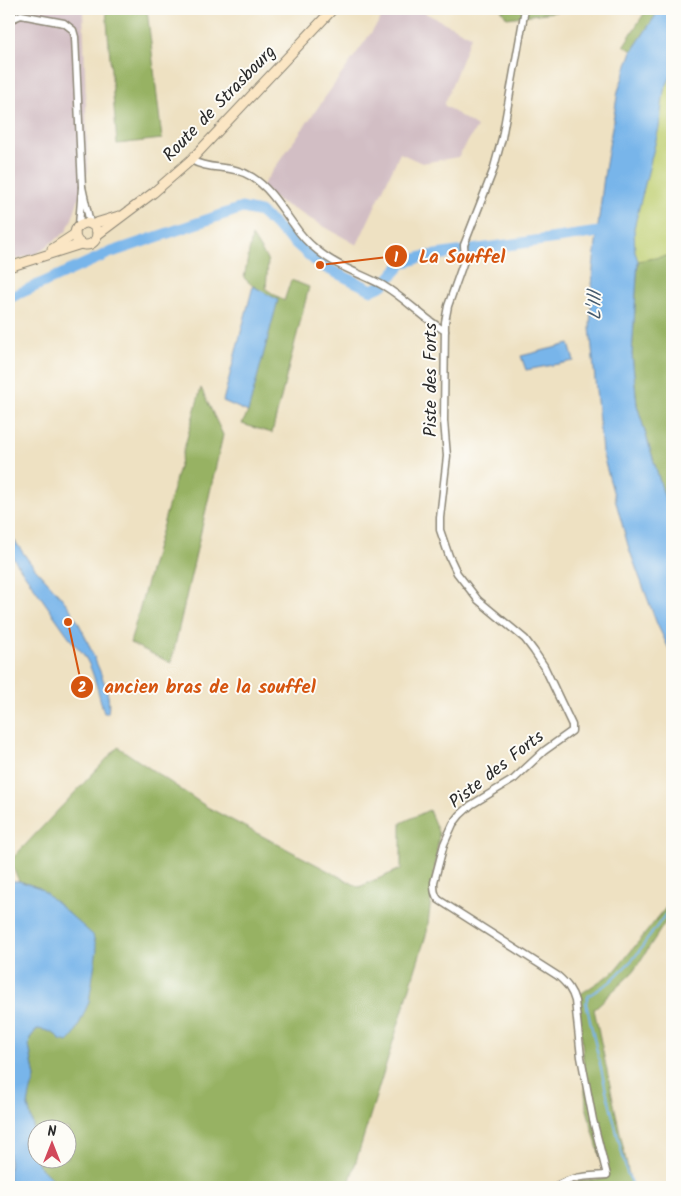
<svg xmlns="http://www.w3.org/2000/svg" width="681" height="1196" viewBox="0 0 681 1196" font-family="Kalam,sans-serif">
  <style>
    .industrial { fill: #d2bec4 }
    .green { fill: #bfcf72; stroke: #757d4e }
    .forest { fill: #97b264; stroke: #616e48; fill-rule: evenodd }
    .water { fill: #78b5ea; stroke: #52708a }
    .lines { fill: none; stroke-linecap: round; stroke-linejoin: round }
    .stream { stroke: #78b5ea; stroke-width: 2 }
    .river { stroke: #78b5ea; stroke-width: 11 }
    .street-casing { stroke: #8c8676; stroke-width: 9 }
    .secondary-casing { stroke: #8c8676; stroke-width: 11 }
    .street { stroke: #fff; stroke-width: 6 }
    .secondary { stroke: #fbe6c4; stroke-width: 9 }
    .labels { text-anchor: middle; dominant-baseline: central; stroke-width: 4; stroke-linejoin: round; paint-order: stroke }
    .street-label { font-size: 18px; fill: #2b2b2b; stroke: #fdfcf7 }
    .water-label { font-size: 19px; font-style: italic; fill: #465b6e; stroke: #fdfcf7 }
    .leader { fill: none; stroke: #d5540f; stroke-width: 2 }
    .callout-dot { fill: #d5540f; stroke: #fdfcf7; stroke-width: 2 }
    .mark-label { font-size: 15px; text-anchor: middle; font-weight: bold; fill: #fff }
    .callout-label { font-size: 19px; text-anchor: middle; font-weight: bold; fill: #d5540f; stroke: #fdfcf7; stroke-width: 4; stroke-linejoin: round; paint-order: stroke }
  </style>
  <rect width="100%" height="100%" fill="#fdfcf7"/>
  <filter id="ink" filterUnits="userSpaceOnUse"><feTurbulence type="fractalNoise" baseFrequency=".02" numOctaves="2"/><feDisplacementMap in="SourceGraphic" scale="10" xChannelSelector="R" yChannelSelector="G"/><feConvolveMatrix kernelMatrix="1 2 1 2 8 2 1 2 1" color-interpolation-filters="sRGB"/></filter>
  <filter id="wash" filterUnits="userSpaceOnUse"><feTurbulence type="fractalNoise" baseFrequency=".0096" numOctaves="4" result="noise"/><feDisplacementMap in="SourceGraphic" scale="20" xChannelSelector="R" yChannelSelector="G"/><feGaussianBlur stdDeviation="1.12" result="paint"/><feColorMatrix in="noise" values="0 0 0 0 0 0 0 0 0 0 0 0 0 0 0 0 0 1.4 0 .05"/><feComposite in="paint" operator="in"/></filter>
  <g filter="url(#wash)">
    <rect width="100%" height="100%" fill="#eee1c2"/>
    <g class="industrial">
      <path d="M9 9H83L88 170 72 219 66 232 36 254 9 261Z"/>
      <path d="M388 9H417L471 36 444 105 477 127 458 157 422 163 400 153 357 245 259 190Z"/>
    </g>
    <path class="green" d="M672 40V584L623 268Z"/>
    <g class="forest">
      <path d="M106 9H147L162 139 117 144Z"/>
      <path d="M501 9H577L507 18Z"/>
      <path d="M647 9H660L632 51 624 45Z"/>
      <path d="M252 236 268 261 266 289 284 301 291 280 309 287 272 433 242 424 248 412 277 300 253 286 244 278Z"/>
      <path d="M672 255V516H670L637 405 632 354 638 261Z"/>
      <path d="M201 388 223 435 171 663 130 643Z"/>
      <path d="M118 747 207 807 359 887 401 869V823L429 810 439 834 427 932 348 1187H60L39 1166 32 1140 33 1126 28 1106 29 1094 35 1078 29 1045 30 1038 37 1029 47 1030 58 1036 40 888 19 881 10 861ZM38 1128H68V1158H38Z"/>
      <path d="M672 900V912L633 972 594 1009 630 1180 634 1187H565L574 1182 606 1178 586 1106 579 995 615 971Z"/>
    </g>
    <g class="water">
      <path d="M660 9H672V74L664 91 659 128 634 228 635 252 638 261 632 354 637 405 672 522V655L657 624 629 549 602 452 590 328 593 268 604 176 618 91 632 51Z"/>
      <path d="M253 286 278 300 248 412 223 401Z"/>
      <path d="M569 344 574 361 526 370 521 356Z"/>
      <path d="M9 533C16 542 22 552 29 561 45 580 65 598 77 620 86 636 92 653 99 669 105 684 111 697 108 713H104C97 691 93 659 74 644L9 552Z"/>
      <path d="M9 881H19L40 888 93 935 97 949 89 1002 78 1027 73 1037 68 1042 60 1040C56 1032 46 1030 37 1029L30 1038 29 1045 35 1078 30 1094 28 1106 33 1126 32 1141 39 1166 60 1187H9Z"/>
    </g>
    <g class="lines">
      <path class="stream" d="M634 1187 627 1173 605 1086 586 1003 588 996 610 982 634 958 672 905"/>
      <path class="river" d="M9 298 109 253 242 208 260 212 320 265 372 290 383 285 403 263 422 257 613 230"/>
    </g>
  </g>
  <g filter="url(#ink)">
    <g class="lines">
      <defs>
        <g id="street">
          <path d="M525 9 502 138 493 171 466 240 464 245 465 258 448 306 445 322 444 421 447 456 440 518V530L449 556 457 573 478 600 525 639 534 651 544 666 572 725V731L544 751 514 779 471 805 460 815 453 824 444 844 434 882C434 889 434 895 439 900L558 976C567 984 572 990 575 1001L581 1057 593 1120 607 1175C587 1176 572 1176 555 1187"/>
          <path d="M9 20 21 15 64 23 73 30 75 37 82 187"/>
          <path d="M191 160C210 171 232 164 252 177 271 189 281 208 294 225 300 234 308 243 317 250 337 267 362 274 384 286 406 299 423 318 445 331"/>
          <path d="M79 225 82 187 90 223"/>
        </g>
        <g id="secondary">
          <circle cx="86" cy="234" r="11"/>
          <path d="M93 225 96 223 119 216"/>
          <path d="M97 235 153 193 191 160 333 9"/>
          <path d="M52 249 75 234"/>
          <path d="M9 267 81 244"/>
        </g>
      </defs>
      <use href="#street" class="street-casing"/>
      <use href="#secondary" class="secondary-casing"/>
      <use href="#street" class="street"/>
      <use href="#secondary" class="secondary"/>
    </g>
  </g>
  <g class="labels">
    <g class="street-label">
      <text transform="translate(220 104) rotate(-46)">Route de Strasbourg</text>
      <text transform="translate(431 380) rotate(-90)">Piste des Forts</text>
      <text transform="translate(497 770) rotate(-38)">Piste des Forts</text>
    </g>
    <g class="water-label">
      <text transform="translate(596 306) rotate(-89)">L'Ill</text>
    </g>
  </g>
  <path class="leader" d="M320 265L396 256M68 622L82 687"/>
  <g class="callout-dot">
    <circle cx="320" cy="265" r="5"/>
    <circle cx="68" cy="622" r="5"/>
    <circle cx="396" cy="256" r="12"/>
    <circle cx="82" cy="687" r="12"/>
  </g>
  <g class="mark-label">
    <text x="396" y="262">1</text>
    <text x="82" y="692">2</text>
  </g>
  <g class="callout-label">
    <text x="462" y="263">La Souffel</text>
    <text x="210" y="693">ancien bras de la souffel</text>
  </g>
  <rect width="681" height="1196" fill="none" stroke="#fdfcf7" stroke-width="30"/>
  <g transform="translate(52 1144)"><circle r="24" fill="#fdfcf7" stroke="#a9a8a5"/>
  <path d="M0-4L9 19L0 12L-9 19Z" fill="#d1495b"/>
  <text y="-8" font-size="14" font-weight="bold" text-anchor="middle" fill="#2b2b2b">N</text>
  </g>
</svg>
